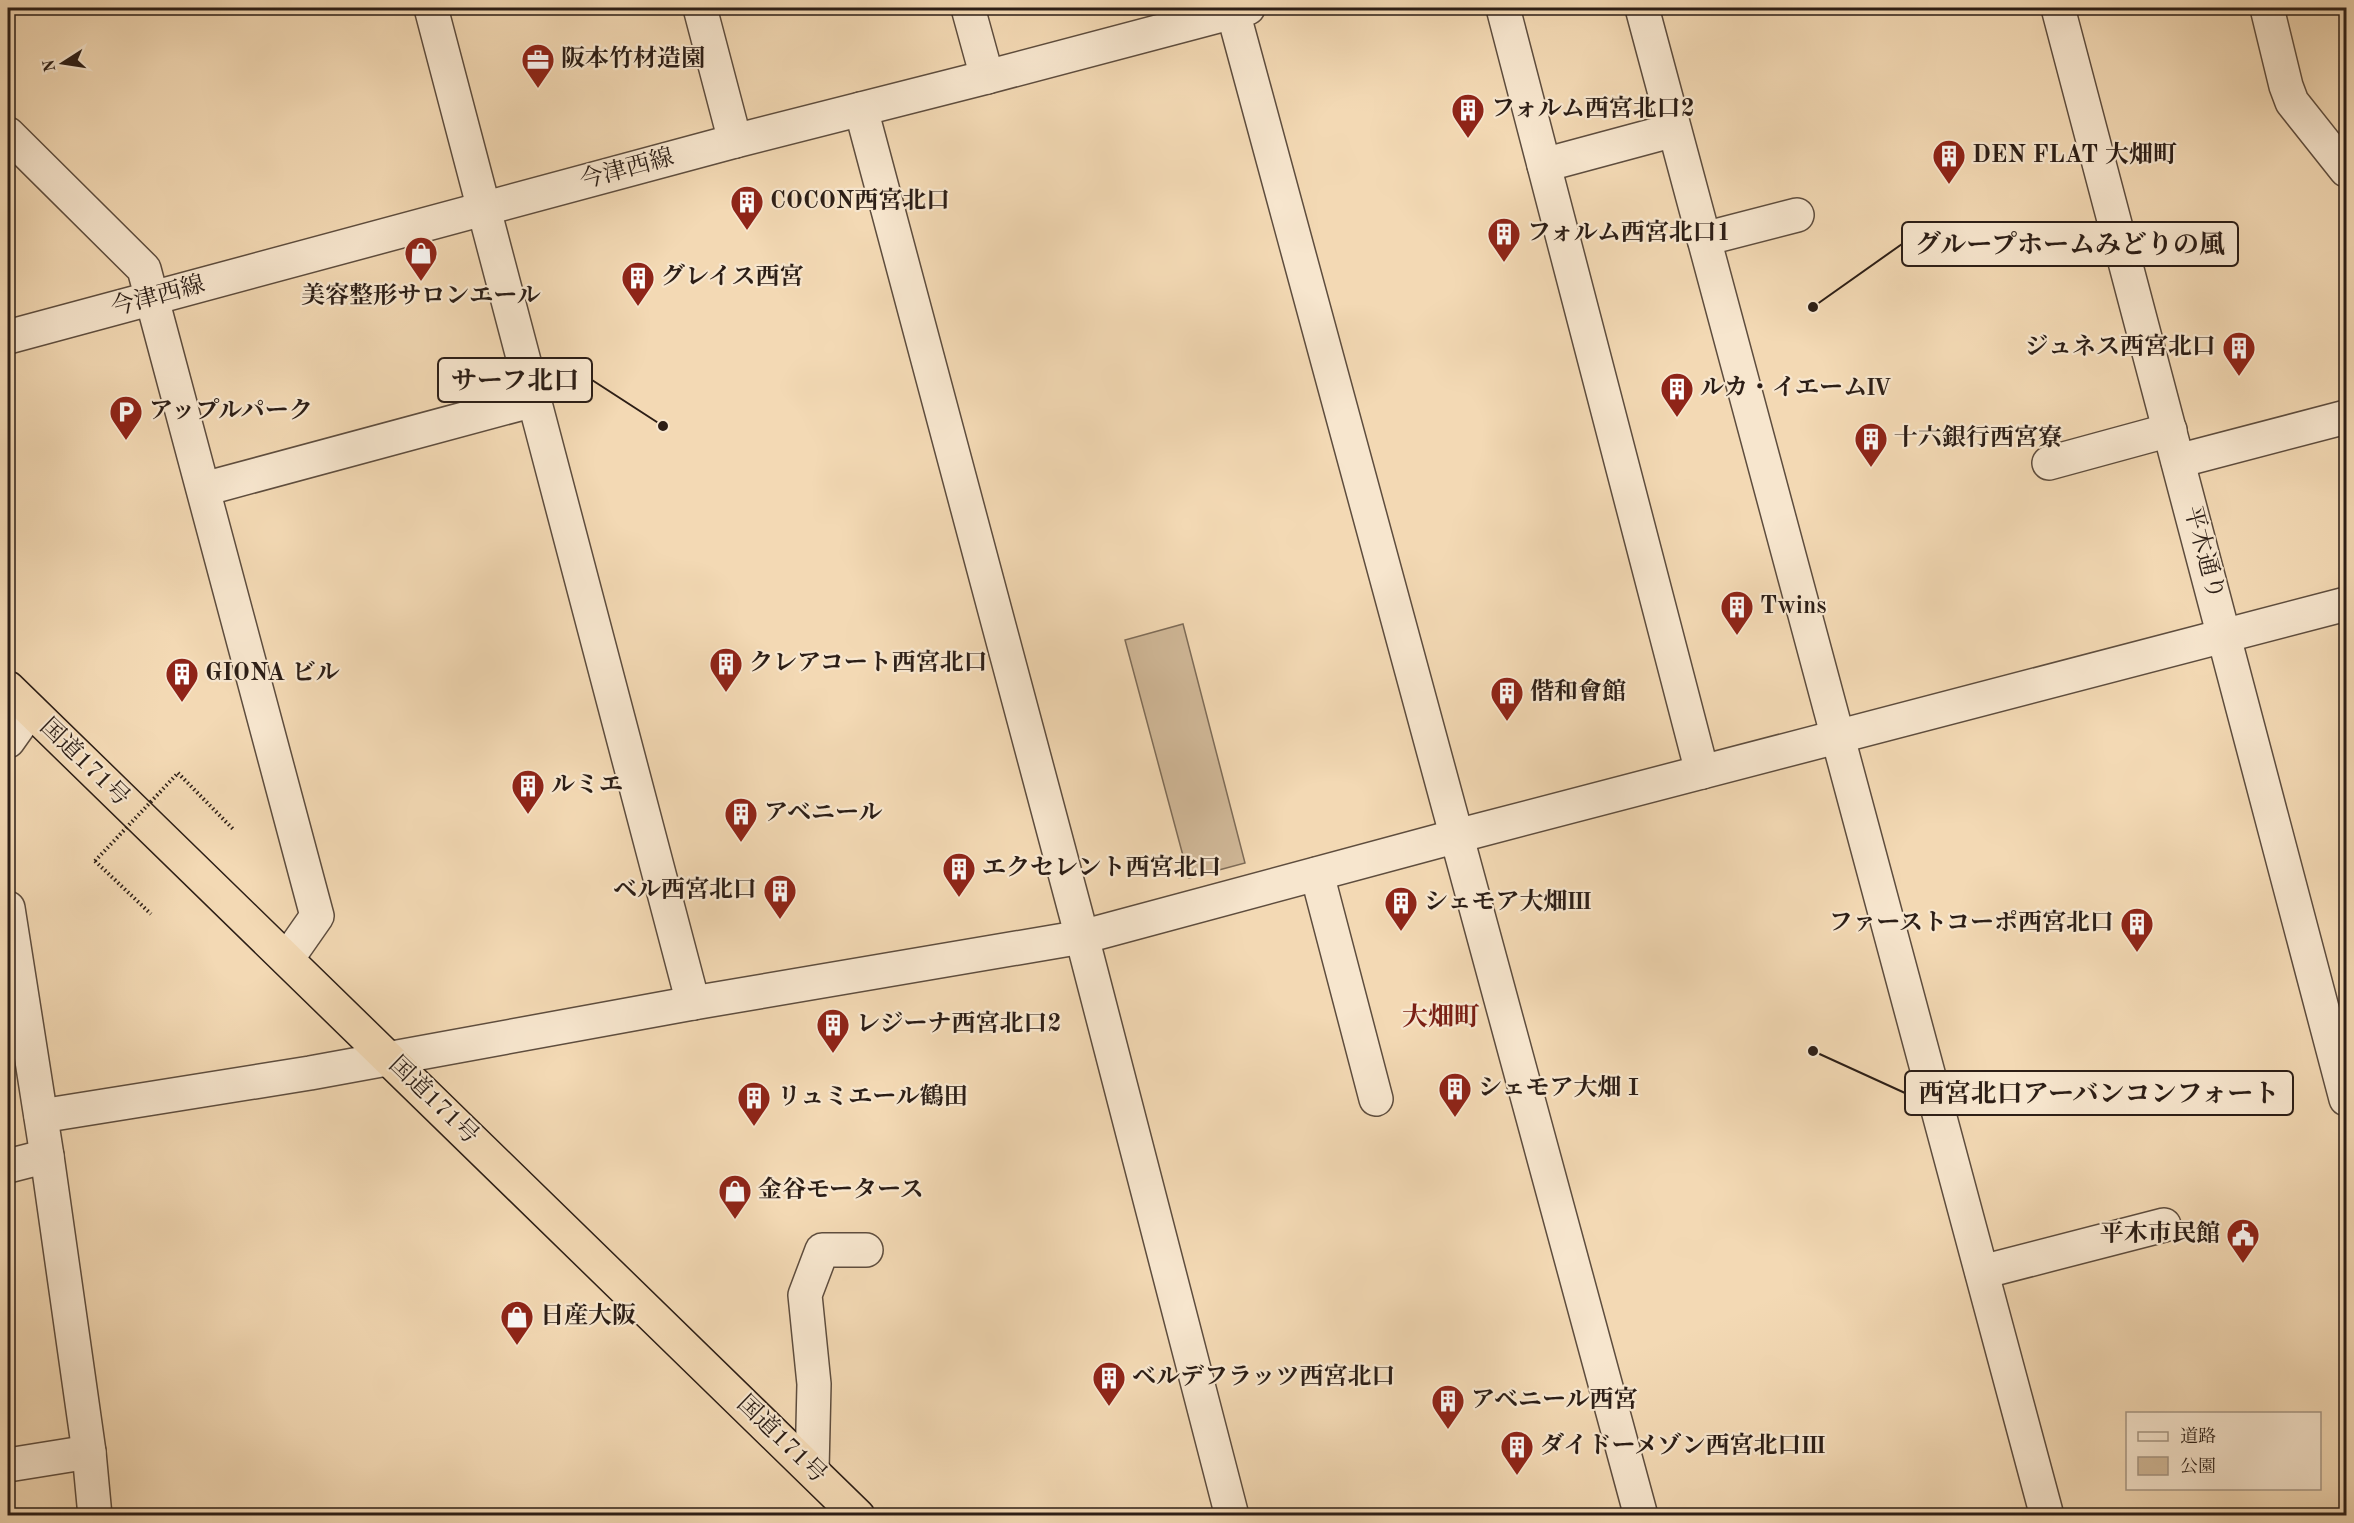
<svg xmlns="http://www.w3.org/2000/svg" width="2354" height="1523" viewBox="0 0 2354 1523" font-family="'Old Standard TT','Noto Serif JP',serif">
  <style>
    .green { fill: #d1b999; stroke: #7e6c58; stroke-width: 1.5 }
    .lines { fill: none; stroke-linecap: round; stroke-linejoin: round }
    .minor-casing { stroke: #5e4d3e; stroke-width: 36 }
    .highway-casing { stroke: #2c1e16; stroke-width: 36 }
    .path { stroke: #2c1e16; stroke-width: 4; stroke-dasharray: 1.5 3; stroke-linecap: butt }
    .minor { stroke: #f7e6ce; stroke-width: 33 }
    .highway { stroke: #f3d9b4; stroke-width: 33 }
    .path-bridge { stroke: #2c1e16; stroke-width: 4; stroke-dasharray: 1.5 3; stroke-linecap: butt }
    .labels { text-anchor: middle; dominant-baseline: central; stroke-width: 4.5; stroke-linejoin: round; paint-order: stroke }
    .poi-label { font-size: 24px; font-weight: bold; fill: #2c1e16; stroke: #f7e6ce; text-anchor: start }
    .street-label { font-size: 24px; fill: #2c1e16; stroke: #f7e6ce }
    .neighbourhood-label { font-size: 26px; font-weight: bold; fill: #7a1f14; stroke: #f7e6ce }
    .leader { fill: none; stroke: #2c1e16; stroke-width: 2 }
    .callout-dot { fill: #2c1e16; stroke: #f7e6ce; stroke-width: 2 }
    .callout { fill: #f7e6ce; stroke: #2c1e16; stroke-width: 2 }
    .callout-label { font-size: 26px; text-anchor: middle; font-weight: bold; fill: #2c1e16 }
  </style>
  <rect width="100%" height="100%" fill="#f3d9b4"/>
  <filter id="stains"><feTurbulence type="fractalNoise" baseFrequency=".00333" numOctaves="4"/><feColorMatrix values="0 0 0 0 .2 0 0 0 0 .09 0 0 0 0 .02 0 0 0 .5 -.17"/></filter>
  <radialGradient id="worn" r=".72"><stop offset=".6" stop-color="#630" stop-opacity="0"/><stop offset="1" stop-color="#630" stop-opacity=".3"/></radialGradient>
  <path class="green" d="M1183 624 1245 863 1189 878 1125 640Z"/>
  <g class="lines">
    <defs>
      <g id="minor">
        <path d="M431 8 693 1003"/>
        <path d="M700 8 735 141"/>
        <path d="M968 8 987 77"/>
        <path d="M1232 8 1641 1516"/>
        <path d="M1503 8 1702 772"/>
        <path d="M1642 8 2047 1516"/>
        <path d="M2058 8 2346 1099"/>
        <path d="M2267 8 2286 86 2292 102 2346 170"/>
        <path d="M861 109 1082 937 1232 1516"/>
        <path d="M8 134 144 269 317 916 287 959"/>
        <path d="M1544 165 1674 130"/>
        <path d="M1704 239 1797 215"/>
        <path d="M8 337 735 141 987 77 1248 8"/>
        <path d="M2178 461 2346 417"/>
        <path d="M2049 463 2170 430"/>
        <path d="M204 489 534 400"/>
        <path d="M8 741 30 710"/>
        <path d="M1317 874 1376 1099"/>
        <path d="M8 908 47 1156 89 1452 95 1516"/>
        <path d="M41 1116 310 1073 693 1003 1082 937 1457 836 2346 604"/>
        <path d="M8 1166 47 1156"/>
        <path d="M1982 1272 2164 1225"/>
        <path d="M8 1465 89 1452"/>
        <path d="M812 1470 814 1384 805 1295 822 1250H866"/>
      </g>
      <path id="highway" d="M8 688 858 1516"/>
    </defs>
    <use href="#minor" class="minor-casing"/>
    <use href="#highway" class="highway-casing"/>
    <g class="path">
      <path d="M178 773 233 829"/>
      <path d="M95 861 151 914"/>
    </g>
    <use href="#minor" class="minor"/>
    <use href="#highway" class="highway"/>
    <path class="path-bridge" d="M95 861 178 773"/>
  </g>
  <defs>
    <symbol id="office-pin" viewBox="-11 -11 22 30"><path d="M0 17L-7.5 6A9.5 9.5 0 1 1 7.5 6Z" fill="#8f2418" stroke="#f7e6ce"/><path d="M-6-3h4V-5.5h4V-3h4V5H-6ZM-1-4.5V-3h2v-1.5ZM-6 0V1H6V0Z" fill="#fff"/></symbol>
    <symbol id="building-pin" viewBox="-11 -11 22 30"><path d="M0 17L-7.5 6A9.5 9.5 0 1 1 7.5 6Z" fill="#8f2418" stroke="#f7e6ce"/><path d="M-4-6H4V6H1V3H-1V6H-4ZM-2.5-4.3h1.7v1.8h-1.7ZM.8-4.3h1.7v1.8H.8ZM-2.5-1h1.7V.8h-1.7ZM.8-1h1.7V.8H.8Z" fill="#fff"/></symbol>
    <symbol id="shop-pin" viewBox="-11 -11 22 30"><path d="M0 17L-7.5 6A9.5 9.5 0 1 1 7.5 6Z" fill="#8f2418" stroke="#f7e6ce"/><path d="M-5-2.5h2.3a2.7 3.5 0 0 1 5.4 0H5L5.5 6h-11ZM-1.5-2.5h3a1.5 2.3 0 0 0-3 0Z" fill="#fff"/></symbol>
    <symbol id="parking-pin" viewBox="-11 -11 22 30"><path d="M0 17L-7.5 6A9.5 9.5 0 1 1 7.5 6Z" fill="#8f2418" stroke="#f7e6ce"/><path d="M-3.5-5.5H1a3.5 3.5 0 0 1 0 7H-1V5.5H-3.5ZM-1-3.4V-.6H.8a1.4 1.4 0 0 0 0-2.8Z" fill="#fff"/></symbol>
    <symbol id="civic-pin" viewBox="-11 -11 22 30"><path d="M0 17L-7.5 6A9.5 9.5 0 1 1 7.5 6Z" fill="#8f2418" stroke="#f7e6ce"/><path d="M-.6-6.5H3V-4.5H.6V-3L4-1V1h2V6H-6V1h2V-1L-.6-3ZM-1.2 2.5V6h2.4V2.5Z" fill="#fff"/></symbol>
  </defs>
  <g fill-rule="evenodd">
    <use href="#office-pin" x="519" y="41" width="38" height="52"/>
    <use href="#building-pin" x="1449" y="91" width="38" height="52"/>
    <use href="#building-pin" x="1930" y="137" width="38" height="52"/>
    <use href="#building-pin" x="728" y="183" width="38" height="52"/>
    <use href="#building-pin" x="1485" y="215" width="38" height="52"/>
    <use href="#shop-pin" x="402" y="234" width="38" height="52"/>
    <use href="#building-pin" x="619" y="259" width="38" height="52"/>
    <use href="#building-pin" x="2220" y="329" width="38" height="52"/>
    <use href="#building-pin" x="1658" y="370" width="38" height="52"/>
    <use href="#parking-pin" x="107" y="393" width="38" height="52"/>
    <use href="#building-pin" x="1852" y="420" width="38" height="52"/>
    <use href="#building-pin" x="1718" y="588" width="38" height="52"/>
    <use href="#building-pin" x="707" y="645" width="38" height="52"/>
    <use href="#building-pin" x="163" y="655" width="38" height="52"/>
    <use href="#building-pin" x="1488" y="674" width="38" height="52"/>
    <use href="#building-pin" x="509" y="767" width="38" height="52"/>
    <use href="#building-pin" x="722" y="795" width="38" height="52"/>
    <use href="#building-pin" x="940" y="850" width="38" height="52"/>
    <use href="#building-pin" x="761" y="872" width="38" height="52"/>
    <use href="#building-pin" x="1382" y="884" width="38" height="52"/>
    <use href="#building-pin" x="2118" y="905" width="38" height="52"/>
    <use href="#building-pin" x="814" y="1006" width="38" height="52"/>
    <use href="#building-pin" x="1436" y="1070" width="38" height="52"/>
    <use href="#building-pin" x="735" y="1079" width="38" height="52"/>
    <use href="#shop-pin" x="716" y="1172" width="38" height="52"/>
    <use href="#civic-pin" x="2224" y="1216" width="38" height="52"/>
    <use href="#shop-pin" x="498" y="1298" width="38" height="52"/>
    <use href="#building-pin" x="1090" y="1359" width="38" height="52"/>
    <use href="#building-pin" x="1429" y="1382" width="38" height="52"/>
    <use href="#building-pin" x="1498" y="1428" width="38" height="52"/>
  </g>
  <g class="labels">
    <g class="poi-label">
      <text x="561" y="60">阪本竹材造園</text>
      <text x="1491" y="110">フォルム西宮北口2</text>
      <text x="1972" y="156">DEN FLAT 大畑町</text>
      <text x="770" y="202">COCON西宮北口</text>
      <text x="1527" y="234">フォルム西宮北口1</text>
      <text x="661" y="278">グレイス西宮</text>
      <text x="421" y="297" text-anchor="middle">美容整形サロンエール</text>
      <text x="2216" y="348" text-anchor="end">ジュネス西宮北口</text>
      <text x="1700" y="389">ルカ・イエームⅣ</text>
      <text x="149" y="412">アップルパーク</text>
      <text x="1894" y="439">十六銀行西宮寮</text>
      <text x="1760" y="607">Twins</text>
      <text x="749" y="664">クレアコート西宮北口</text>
      <text x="205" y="674">GIONA ビル</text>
      <text x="1530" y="693">偕和會館</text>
      <text x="551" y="786">ルミエ</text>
      <text x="764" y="814">アベニール</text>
      <text x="982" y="869">エクセレント西宮北口</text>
      <text x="757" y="891" text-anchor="end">ベル西宮北口</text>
      <text x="1424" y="903">シェモア大畑Ⅲ</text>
      <text x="2114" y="924" text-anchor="end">ファーストコーポ西宮北口</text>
      <text x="856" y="1025">レジーナ西宮北口2</text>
      <text x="1478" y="1089">シェモア大畑Ⅰ</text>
      <text x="777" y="1098">リュミエール鶴田</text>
      <text x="758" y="1191">金谷モータース</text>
      <text x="2220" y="1235" text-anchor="end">平木市民館</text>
      <text x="540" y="1317">日産大阪</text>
      <text x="1132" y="1378">ベルデフラッツ西宮北口</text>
      <text x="1471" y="1401">アベニール西宮</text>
      <text x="1540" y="1447">ダイドーメゾン西宮北口Ⅲ</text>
    </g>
    <g class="street-label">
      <text transform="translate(627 170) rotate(-15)">今津西線</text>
      <text transform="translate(158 297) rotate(-15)">今津西線</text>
      <text transform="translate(2203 553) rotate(75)">平木通り</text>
      <text transform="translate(84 763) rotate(44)">国道171号</text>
      <text transform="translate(433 1101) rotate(44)">国道171号</text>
      <text transform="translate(781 1440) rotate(44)">国道171号</text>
    </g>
    <g class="neighbourhood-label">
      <text x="1441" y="1018">大畑町</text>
    </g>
  </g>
  <path class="leader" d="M1813 307L1902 244M663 426L592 380M1813 1051L1905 1093"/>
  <g class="callout-dot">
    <circle cx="1813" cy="307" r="6"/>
    <circle cx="663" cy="426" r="6"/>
    <circle cx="1813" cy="1051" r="6"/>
  </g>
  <g class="callout">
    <rect x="1902" y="222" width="336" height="44" rx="6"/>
    <rect x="438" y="358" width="154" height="44" rx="6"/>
    <rect x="1905" y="1071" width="388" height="44" rx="6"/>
  </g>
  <g class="callout-label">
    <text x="2070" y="253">グループホームみどりの風</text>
    <text x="515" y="389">サーフ北口</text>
    <text x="2099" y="1102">西宮北口アーバンコンフォート</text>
  </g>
  <rect width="2354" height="1523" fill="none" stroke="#f3d9b4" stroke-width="30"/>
  <rect x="9" y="9" width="2336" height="1505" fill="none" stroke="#2c1e16" stroke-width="3"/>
  <rect x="15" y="15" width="2324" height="1493" fill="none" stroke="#2c1e16" stroke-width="1.5"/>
  <rect x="2126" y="1412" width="195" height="78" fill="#f7e6ce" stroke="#a69684" stroke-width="1.5"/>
  <rect x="2138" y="1432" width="30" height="9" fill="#f7e6ce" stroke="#a69684" stroke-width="1.5"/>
  <text x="2180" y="1442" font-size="18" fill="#2c1e16">道路</text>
  <rect x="2138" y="1457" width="30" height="18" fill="#d1b999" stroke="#a69684" stroke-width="1.5"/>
  <text x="2180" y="1472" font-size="18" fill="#2c1e16">公園</text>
  <g transform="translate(63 63) rotate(258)" stroke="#f7e6ce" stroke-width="4.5" paint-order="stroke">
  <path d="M0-4.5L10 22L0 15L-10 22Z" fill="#2c1e16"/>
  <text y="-9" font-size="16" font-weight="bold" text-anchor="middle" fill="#2c1e16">N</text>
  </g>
  <rect width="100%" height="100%" filter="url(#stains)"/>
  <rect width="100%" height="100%" fill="url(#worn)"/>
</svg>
